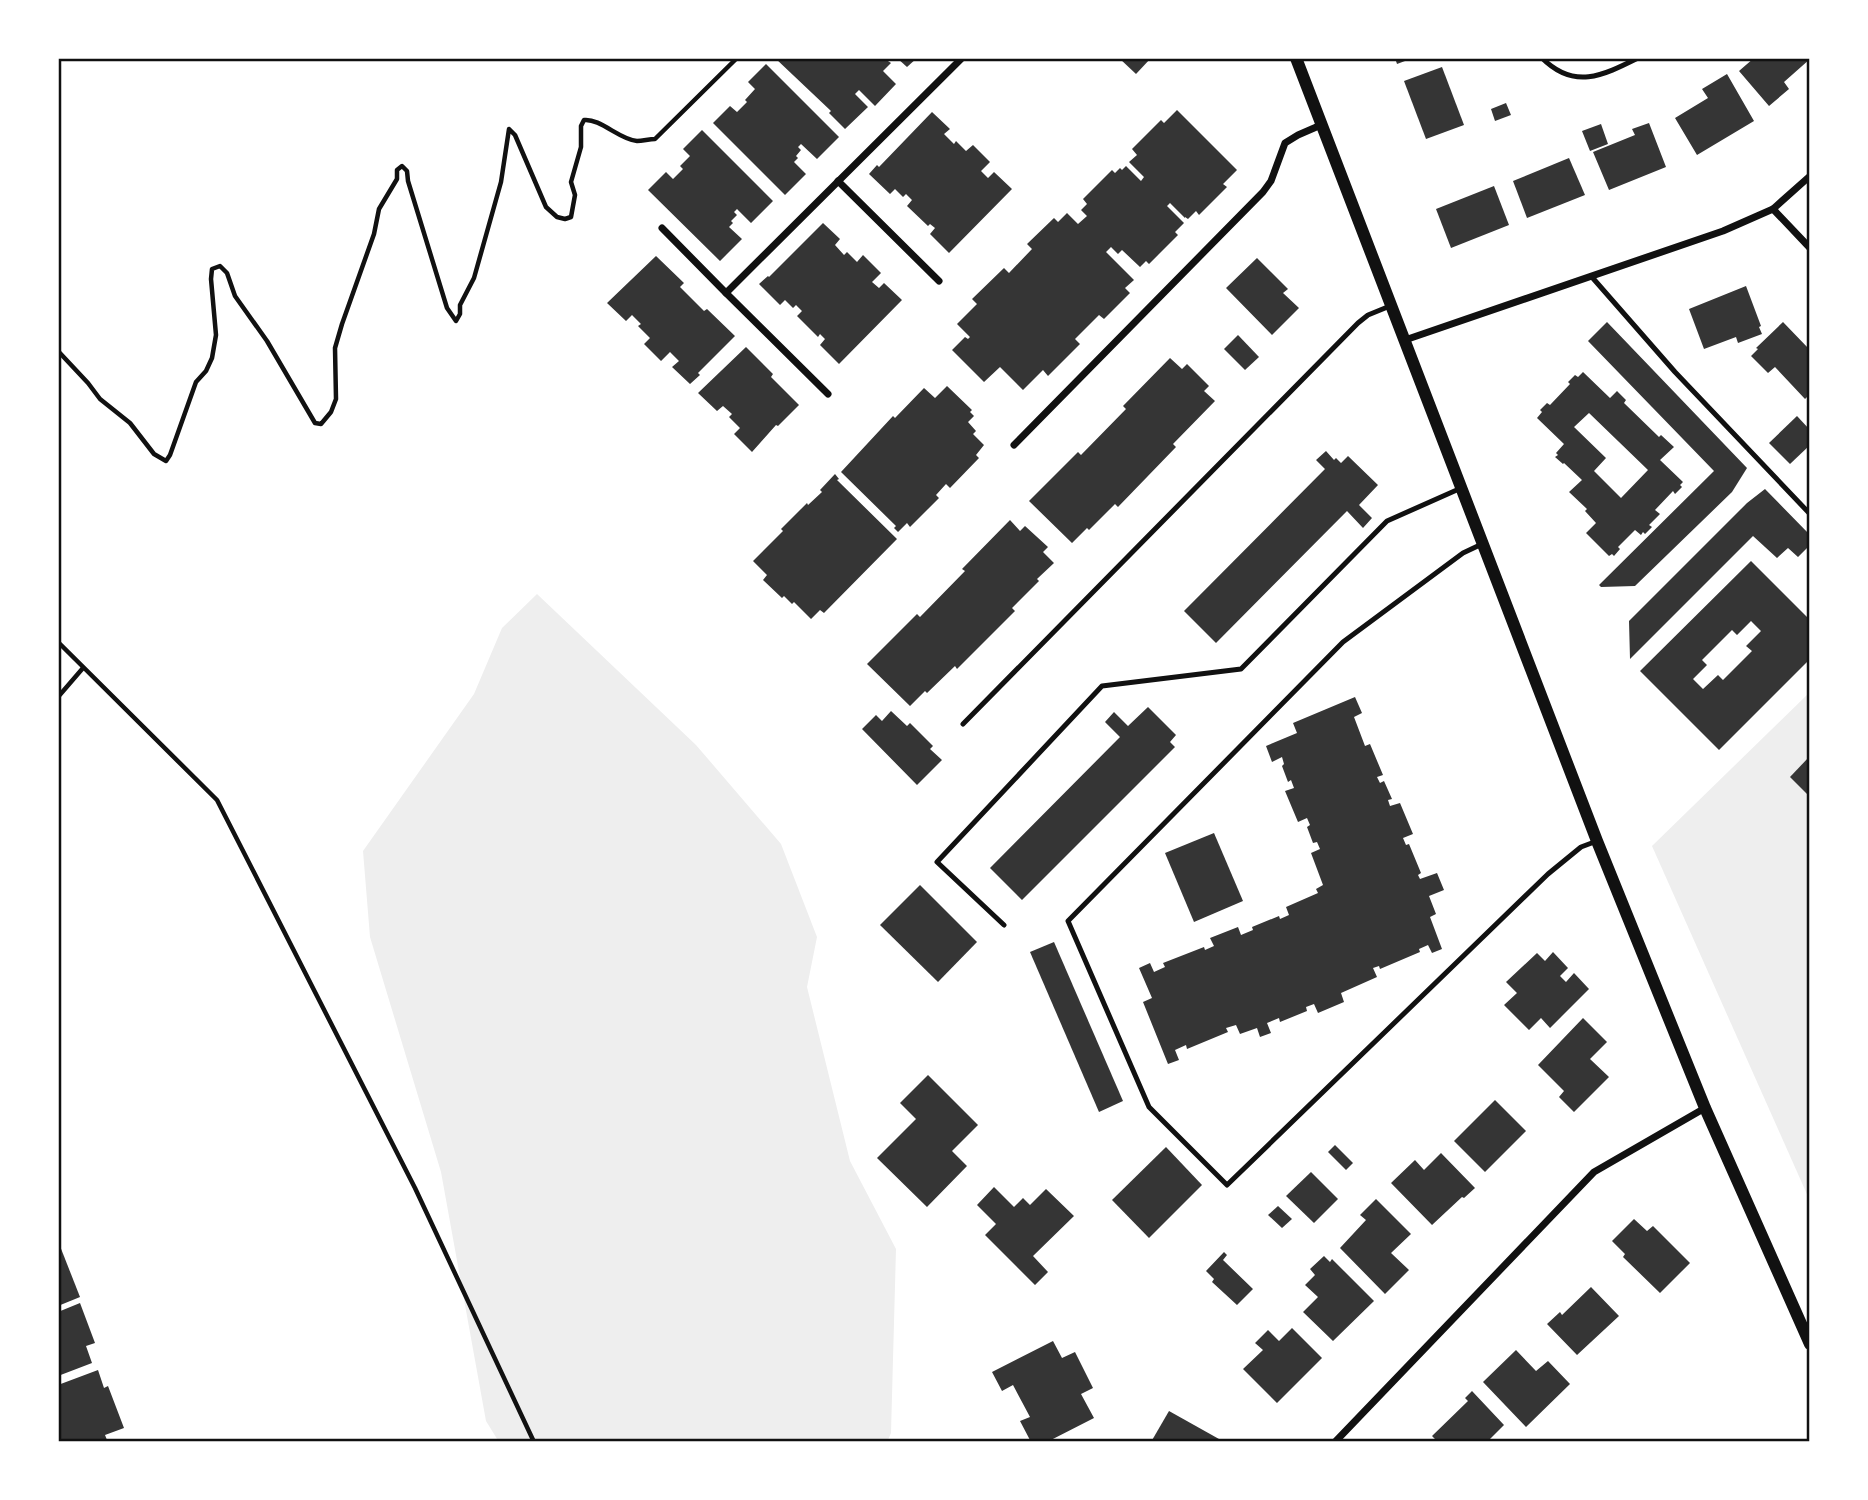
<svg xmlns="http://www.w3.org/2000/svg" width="1868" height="1500" viewBox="0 0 1868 1500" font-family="'Nunito Sans',sans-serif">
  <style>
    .green { fill: #eee }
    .building { fill: #353535; fill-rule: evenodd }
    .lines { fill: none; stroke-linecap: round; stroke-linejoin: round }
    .path { stroke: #111; stroke-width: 4.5 }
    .service { stroke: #111; stroke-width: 5 }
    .minor { stroke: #111; stroke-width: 7 }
    .tertiary { stroke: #111; stroke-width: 12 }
    .neatline { fill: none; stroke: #111; stroke-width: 2.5 }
  </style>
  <rect width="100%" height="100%" fill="#fff"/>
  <g class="green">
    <path d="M537 594 696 745 781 844 817 937 807 987 850 1161 896 1249 891 1433 887 1442H499L486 1421 441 1172 370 937 363 851 474 694 502 628Z"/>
    <path d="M1810 692V1201L1652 846Z"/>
  </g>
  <g class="building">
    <path d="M775 58H891L888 61 891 63 883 71 896 84 875 106 859 90 855 94 868 107 845 129 829 113 831 111Z"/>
    <path d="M897 58H917L907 67Z"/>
    <path d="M1119 58H1151L1136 74Z"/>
    <path d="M1395 58H1413L1397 64Z"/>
    <path d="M1754 58H1810V59L1784 82 1789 89 1769 106 1739 71Z"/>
    <path d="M766 64 839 137 817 159 801 144 798 147 801 150 796 156 798 158 794 162 806 174 785 195 713 123 730 106 737 112 747 102 745 100 755 89 748 82Z"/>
    <path d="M1442 67 1464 125 1426 139 1404 81Z"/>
    <path d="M1727 74 1754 121 1697 155 1675 118 1708 98 1702 89Z"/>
    <path d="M1506 103 1511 115 1495 121 1491 109Z"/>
    <path d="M1177 110 1237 170 1223 184 1227 187 1199 215 1196 211 1188 219 1185 217V218L1170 203 1167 206 1184 223 1175 232 1178 235 1149 264 1146 261 1140 267 1122 250 1118 254 1111 247 1106 252 1134 280 1125 288 1130 293 1104 319 1099 315 1075 339 1080 344 1048 376 1043 370 1023 390 1000 367 984 382 952 350 965 337 968 339 970 337 957 324 977 304 972 299 1004 268 1009 273 1032 249 1027 244 1054 218 1058 222 1067 213 1078 224 1087 216 1081 210 1087 204 1083 199 1112 170 1115 173 1120 168 1122 170 1126 166 1141 181 1144 177 1129 162 1137 155 1132 149 1161 120 1164 123Z"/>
    <path d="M932 112 950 129 944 134 954 144 956 141 966 151 973 145 990 162 981 171 988 178 994 172 1012 189 949 253 930 234 935 228 930 224 928 226 907 206 912 200 906 194 903 197 895 189 890 194 869 174 877 165 879 167Z"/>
    <path d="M1649 123 1666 167 1609 190 1593 152 1635 135 1632 129Z"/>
    <path d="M1601 124 1608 144 1590 151 1582 131Z"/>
    <path d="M702 130 773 201 751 223 737 209 734 212 737 215 731 221 733 223 729 227 742 239 720 261 648 190 666 172 673 179 683 169 680 166 690 156 683 149Z"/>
    <path d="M1569 158 1585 195 1527 218 1513 181Z"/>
    <path d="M1494 186 1509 225 1451 248 1436 209Z"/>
    <path d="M823 223 840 239 835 245 844 255 847 252 857 262 863 255 881 273 872 282 879 288 884 283 902 300 839 364 820 345 825 339 820 334 818 337 797 316 802 311 796 305 793 308 785 300 780 305 759 284 768 276 769 277Z"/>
    <path d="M656 256 684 283 680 287 704 311 707 309 735 336 698 373 700 375 690 384 672 367 679 361 670 352 661 361 644 344 650 338 638 326 641 324 632 315 626 321 607 303Z"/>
    <path d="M1257 258 1288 289 1283 293 1299 308 1272 335 1226 288Z"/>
    <path d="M1746 286 1761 326 1759 327 1762 334 1738 343 1736 337 1704 349 1689 309Z"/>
    <path d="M1607 322 1747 468 1732 492 1635 586 1601 587 1599 585 1714 471 1588 341Z"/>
    <path d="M1783 322 1809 349 1810 348V394L1805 399 1775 367 1768 373 1751 356 1758 349 1756 348Z"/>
    <path d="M1238 335 1259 357 1245 370 1224 349Z"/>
    <path d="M746 347 773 374 771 377 799 405 778 426 776 425 752 452 734 434 740 428 729 417 732 414 723 406 717 411 698 393Z"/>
    <path d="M1170 358 1182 369 1187 364 1209 386 1204 391 1215 401 1173 444 1176 447 1118 507 1115 504 1089 530 1087 528 1072 543 1029 501 1078 452 1081 455 1126 409 1123 406Z"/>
    <path d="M1583 372 1610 398 1617 391 1626 400 1624 403 1659 437 1661 435 1674 447 1660 460 1683 482 1680 485 1682 487 1675 494 1673 491 1655 510 1660 514 1649 525 1652 527 1645 534 1643 532 1641 535 1635 530 1618 547 1620 549 1614 556 1612 554 1609 556 1586 533 1596 523 1585 511 1587 509 1569 492 1582 480 1564 463 1563 464 1555 457 1558 455 1556 453 1564 444 1537 418 1542 412 1540 410 1547 403 1550 405 1570 384 1568 382 1575 375 1578 377ZM1589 413 1648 470 1621 498 1594 471 1606 458 1574 427Z"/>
    <path d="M947 386 972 410 970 412 974 416 968 422 976 431 973 434 984 445 976 455 979 458 950 488 946 484 936 495 939 498 910 527 907 523 898 532 894 528 896 526 841 472 893 416 895 418 924 388 935 398Z"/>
    <path d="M1797 416 1810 430V445L1790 464 1769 443Z"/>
    <path d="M1326 451 1334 460 1336 458 1341 463 1348 456 1378 485 1359 505 1372 518 1363 528 1347 511 1216 643 1184 611 1325 469 1316 460Z"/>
    <path d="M835 474 839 479 837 480 897 539 824 613 820 610 811 619 794 602 792 604 784 596 782 598 763 580 767 575 753 561 783 531 781 529 807 503 808 505 822 492 820 490Z"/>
    <path d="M1765 489 1810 535V545L1798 557 1788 548 1777 558 1753 536 1630 659 1629 621 1747 503Z"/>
    <path d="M1010 520 1020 531 1025 526 1048 547 1043 552 1054 563 1037 579 1039 581 1012 608 1015 611 957 669 955 666 927 693 925 691 910 706 867 664 917 614 920 617 965 571 962 569Z"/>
    <path d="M1751 561 1810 620V659L1719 750 1640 671ZM1751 621 1761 631 1746 646 1752 651 1723 680 1718 675 1703 689 1693 679 1707 665 1702 660 1732 630 1737 635Z"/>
    <path d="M1355 697 1362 713 1354 717 1365 746 1370 744 1383 775 1377 777 1380 783 1384 781 1392 799 1388 800 1390 806 1400 803 1413 834 1403 838 1406 845 1409 844 1421 873 1418 875 1420 879 1437 873 1444 890 1429 896 1436 914 1430 917 1442 949 1432 953 1428 945 1419 949 1420 952 1380 969 1379 966 1373 968 1377 977 1341 993 1344 1002 1318 1013 1314 1004 1306 1007 1307 1011 1280 1022 1279 1018 1267 1023 1271 1033 1260 1037 1257 1028 1240 1034 1236 1025 1226 1028 1228 1032 1187 1049 1186 1045 1175 1050 1179 1060 1168 1064 1143 1002 1152 998 1139 968 1150 963 1154 972 1165 967 1163 963 1204 947 1205 950 1214 946 1210 938 1238 927 1241 935 1253 930 1252 927 1279 916 1280 919 1289 915 1286 907 1318 893 1316 889 1323 885 1311 853 1320 849 1317 842 1313 843 1307 827 1310 825 1307 818 1298 822 1285 791 1294 788 1291 780 1288 782 1282 766 1284 764 1282 757 1272 762 1266 746 1297 733 1293 723Z"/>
    <path d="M1148 707 1176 735 1170 742 1175 747 1022 900 990 868 1120 737 1105 722 1114 712 1128 726Z"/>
    <path d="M891 711 907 726 910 723 933 746 930 749 942 760 917 785 862 729 876 715 882 721Z"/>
    <path d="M1809 757 1810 758V797L1790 777Z"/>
    <path d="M1214 833 1243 901 1194 922 1165 853Z"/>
    <path d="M920 885 977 942 938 982 880 925Z"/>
    <path d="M1054 942 1123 1101 1099 1112 1030 952Z"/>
    <path d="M1553 952 1568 968 1560 976 1566 982 1574 973 1589 989 1550 1028 1541 1018 1529 1030 1504 1005 1517 993 1506 982 1537 953 1545 961Z"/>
    <path d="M1583 1018 1607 1042 1590 1059 1609 1077 1574 1112 1559 1097 1564 1091 1538 1065Z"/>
    <path d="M928 1075 978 1125 952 1151 967 1166 927 1207 877 1158 916 1119 900 1103Z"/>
    <path d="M1495 1100 1526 1131 1485 1172 1454 1141Z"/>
    <path d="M1335 1145 1353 1163 1346 1170 1328 1152Z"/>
    <path d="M1166 1147 1202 1185 1149 1238 1112 1200Z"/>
    <path d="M1441 1153 1475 1188 1464 1198 1462 1197 1432 1225 1391 1183 1415 1160 1424 1170Z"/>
    <path d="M1311 1172 1338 1199 1314 1223 1286 1196Z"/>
    <path d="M994 1187 1014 1207 1023 1198 1030 1205 1046 1189 1074 1216 1033 1256 1048 1272 1035 1285 985 1235 996 1224 977 1205Z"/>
    <path d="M1376 1199 1411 1234 1391 1253 1409 1270 1385 1294 1340 1248 1366 1220 1360 1215Z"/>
    <path d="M1278 1206 1292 1219 1282 1228 1268 1215Z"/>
    <path d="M1634 1219 1647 1231 1653 1226 1690 1263 1660 1293 1623 1257 1625 1254 1612 1241Z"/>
    <path d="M58 1241 80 1297 58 1306Z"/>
    <path d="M1224 1252 1227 1255 1223 1260 1253 1289 1237 1305 1212 1282 1214 1279 1206 1271Z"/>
    <path d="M1324 1256 1330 1262 1332 1259 1374 1301 1333 1341 1303 1312 1318 1297 1305 1285 1315 1275 1310 1269Z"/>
    <path d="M1591 1287 1619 1316 1577 1355 1547 1324 1560 1312 1562 1315Z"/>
    <path d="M80 1303 95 1343 86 1346 92 1363 58 1376V1312Z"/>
    <path d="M1292 1328 1322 1358 1277 1403 1243 1369 1263 1350 1255 1343 1268 1330 1279 1341Z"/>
    <path d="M1053 1341 1062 1358 1075 1352 1093 1388 1081 1394 1094 1418 1047 1442H1031L1020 1421 1030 1417 1013 1385 1002 1391 992 1372Z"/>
    <path d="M1516 1350 1536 1371 1548 1361 1570 1384 1526 1427 1483 1382Z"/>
    <path d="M98 1370 104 1388 108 1386 124 1428 105 1435 107 1440 101 1442H58V1385Z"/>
    <path d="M1472 1391 1504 1425 1487 1442H1438L1432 1436 1468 1401 1465 1398Z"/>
    <path d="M1169 1411 1219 1439 1217 1442H1151Z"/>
  </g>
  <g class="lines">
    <g class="path">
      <path d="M58 351 88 383 100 399 130 423 154 454 166 461 170 455 196 382 206 371 212 358 216 335 211 279 212 269 220 266 227 273 235 296 267 341 315 423 321 424 331 412 336 399 335 348 342 324 374 234 379 209 397 179V170L402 166 407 171 408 181 447 308 456 321 460 314V305L474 278 501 182 509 129 515 135 546 207 557 217 565 219 571 217 575 195 571 182 581 147V126L584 120C600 118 620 140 637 141 643 141 649 139 655 139L737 58"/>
      <path d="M58 642 217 800 415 1188 534 1442"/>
      <path d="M58 697 83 668"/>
    </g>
    <g class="service">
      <path d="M1542 58C1574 90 1602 76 1638 58"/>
      <path d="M1591 276 1675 372 1810 514"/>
      <path d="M1482 544 1463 553 1343 642 1068 921 1149 1107 1227 1185 1548 874 1581 847 1597 841"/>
      <path d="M963 724 1358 323 1368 315 1390 306"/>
      <path d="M1004 925 937 862 1102 686 1241 669 1387 521 1459 489"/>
    </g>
    <g class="minor">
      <path d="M838 181 939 281"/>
      <path d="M1773 209 1810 248"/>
      <path d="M662 228 726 293 962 58"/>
      <path d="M726 293 828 394"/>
      <path d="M1405 340 1723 231 1773 209 1810 176"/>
      <path d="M1014 445 1263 192 1271 181 1285 143 1298 135 1321 125"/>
      <path d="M1335 1442 1594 1172 1705 1108"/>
    </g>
    <path class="tertiary" d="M1296 58 1597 841 1705 1108 1810 1344"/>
  </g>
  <rect width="1868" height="1500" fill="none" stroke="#ffffff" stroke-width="119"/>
  <rect x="60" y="60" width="1748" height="1380" class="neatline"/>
</svg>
